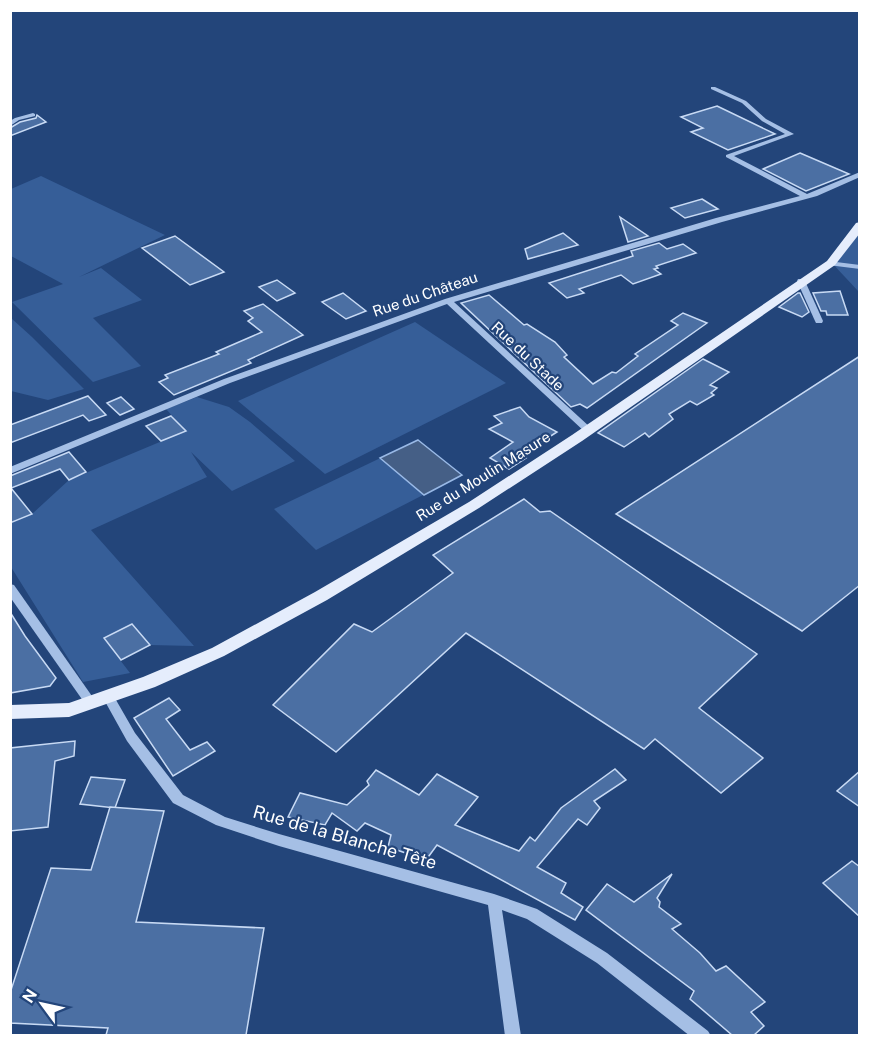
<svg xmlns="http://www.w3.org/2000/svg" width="870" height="1046" viewBox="0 0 870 1046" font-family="'Public Sans',sans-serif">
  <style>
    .green { fill: #365e98 }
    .water { fill: #455f86; stroke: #99b9e6; stroke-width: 1.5 }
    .building { fill: #4b6fa3; stroke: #c8daf4; stroke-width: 1.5 }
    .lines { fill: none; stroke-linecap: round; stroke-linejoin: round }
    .minor { fill: #a5bfe5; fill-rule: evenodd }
    .major { fill: #e5edfc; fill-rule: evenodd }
    .labels { text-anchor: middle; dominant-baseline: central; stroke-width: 4.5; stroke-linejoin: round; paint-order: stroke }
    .street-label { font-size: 15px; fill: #fff; stroke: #23457a }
    .near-street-label { font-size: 18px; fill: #fff; stroke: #23457a }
  </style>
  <rect width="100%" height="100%" fill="#23457a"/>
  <g class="green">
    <path d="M41 176 165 235 79 277 101 268 142 300 93 318 141 366 93 382 12 302 63 284 11 256V189Z"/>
    <path d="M859 226V292L831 262Z"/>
    <path d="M11 318 32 337 84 389 48 400 11 391Z"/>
    <path d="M415 322 506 383 325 474 238 401Z"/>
    <path d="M197 397 229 407 250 422 295 461 232 491 191 452 207 477 91 530 194 646 150 645 132 624 104 639 130 673 83 682 11 567V523L32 514 69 480 186 431 166 409Z"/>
    <path d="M418 440 462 475 316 550 274 509Z"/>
  </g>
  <path class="water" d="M418 440 462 475 424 495 380 458Z"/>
  <g class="building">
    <path d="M717 106 775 134 728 150 691 132 703 128 681 117Z"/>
    <path d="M37 115 46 122 10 136V128L20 122 36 118Z"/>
    <path d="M800 153 849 174 806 191 763 169Z"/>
    <path d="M702 199 718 209 685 218 671 208Z"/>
    <path d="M620 217 648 236 628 242Z"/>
    <path d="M563 233 578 245 528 259 525 249Z"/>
    <path d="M175 236 224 272 190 285 142 248Z"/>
    <path d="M659 243 667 249 683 244 696 253 656 266 658 268 654 269 661 274 633 284 621 275 579 289 584 293 567 298 549 283 633 256 631 251Z"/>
    <path d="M277 280 295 293 277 301 259 287Z"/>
    <path d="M840 291 848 315H827L826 311H821L813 293Z"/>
    <path d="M343 293 366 311 346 319 322 302Z"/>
    <path d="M798 293H800L809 312 802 317 779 307Z"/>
    <path d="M489 295 524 325 527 324 555 342 567 355 564 357 593 384 612 372 616 373 638 356 635 354 678 325 671 321 683 313 707 323 587 408 580 404 571 407 461 303Z"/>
    <path d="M263 304 303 335 248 360 251 363 174 395 159 382 168 378 165 375 219 354 216 352 262 332 248 321 253 318 244 311Z"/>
    <path d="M860 356V585L802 631 616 514Z"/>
    <path d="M703 359 729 372 710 385 717 388 711 393 714 395 697 405 690 401 669 414 673 419 649 437 645 433 624 447 598 433Z"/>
    <path d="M88 396 106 415 89 421 83 415 10 443V425Z"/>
    <path d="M121 397 134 409 120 415 107 403Z"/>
    <path d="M520 407 529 417 557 432 521 455 526 458 509 469 490 458 513 442 489 429 502 423 494 416Z"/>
    <path d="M171 416 186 431 161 441 146 426Z"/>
    <path d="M69 452 86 472 69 480 60 469 11 488 32 514 10 523V476Z"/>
    <path d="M524 499 540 512 550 511 757 654 699 708 763 758 721 793 655 739 644 749 466 633 336 752 273 705 354 624 372 632 453 573 433 555Z"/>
    <path d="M10 612 25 636 56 678 50 686 10 693Z"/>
    <path d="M132 624 150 645 121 660 104 638Z"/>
    <path d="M169 698 180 710 166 719 190 750 207 742 215 751 173 776 134 718Z"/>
    <path d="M75 741 74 756 55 761 48 827 10 831V748Z"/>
    <path d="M615 769 626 780 594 801 600 808 587 825 578 819 537 867 566 883 561 893 583 907 575 920 437 845 426 860 388 847 391 835 365 823 357 831 332 813 325 825 288 817 300 793 347 805 369 785 367 781 376 770 419 795 437 774 478 797 455 825 519 851 530 837 535 841 561 808Z"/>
    <path d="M860 771V807L837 791Z"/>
    <path d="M91 777 125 780 115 808 80 804Z"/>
    <path d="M110 807 164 811 136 922 264 928 246 1035H106L108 1028 10 1023V993L51 868 91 870Z"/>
    <path d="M852 861 860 867V917L823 883Z"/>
    <path d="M672 874 657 898 660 902 659 907 681 924 672 929 700 953 716 971 726 966 765 1002 751 1012 764 1026 754 1035H732L690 999 694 991 586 910 607 884 634 902Z"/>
  </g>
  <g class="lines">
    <g class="minor">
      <path d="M711 87H715L746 101 766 119 794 134 734 156 807 194 860 172V177L817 196 722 222 454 302 591 428 593 430 591 432H585L447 304 230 383 10 474V467L224 379 445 299 716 218 800 196 726 157V155L785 134 762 121 742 103 711 89Z"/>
      <path d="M33 113 35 114V116L19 120 10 126V121L15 118Z"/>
      <path d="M828 261 860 265V269L828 265Z"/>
      <path d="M798 279H801L805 281 823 321 822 323H816L815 321 797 281Z"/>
      <path d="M10 584 14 585 94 699 96 702 94 705 90 707 86 705 10 597Z"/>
      <path d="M108 691 112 693 135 733 183 795 225 817 279 834 494 894 537 909 607 953 708 1031 711 1036H690L597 963 527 919 502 910 521 1036H505L488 905 279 846 216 825 173 803 127 741 102 696 104 693Z"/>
    </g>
    <path class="major" d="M860 222V233L835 265 582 441 479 508 327 600 224 656 155 687 69 717 10 719V705L69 703 143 677 212 648 315 592 469 502 572 435 827 261 856 223Z"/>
  </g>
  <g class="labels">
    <g class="street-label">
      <text transform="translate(425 294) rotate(-19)">Rue du Château</text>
      <text transform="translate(528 356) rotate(43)">Rue du Stade</text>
      <text transform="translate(483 476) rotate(-32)">Rue du Moulin Masure</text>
    </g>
    <g class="near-street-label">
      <text transform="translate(345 837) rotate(16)">Rue de la Blanche Tête</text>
    </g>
  </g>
  <rect width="870" height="1046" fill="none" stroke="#ffffff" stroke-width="24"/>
  <g transform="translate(42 1004) rotate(303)" stroke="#23457a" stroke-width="4.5" paint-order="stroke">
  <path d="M0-4.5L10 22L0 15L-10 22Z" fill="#ffffff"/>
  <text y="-9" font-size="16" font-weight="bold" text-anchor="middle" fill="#ffffff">N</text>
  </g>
</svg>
